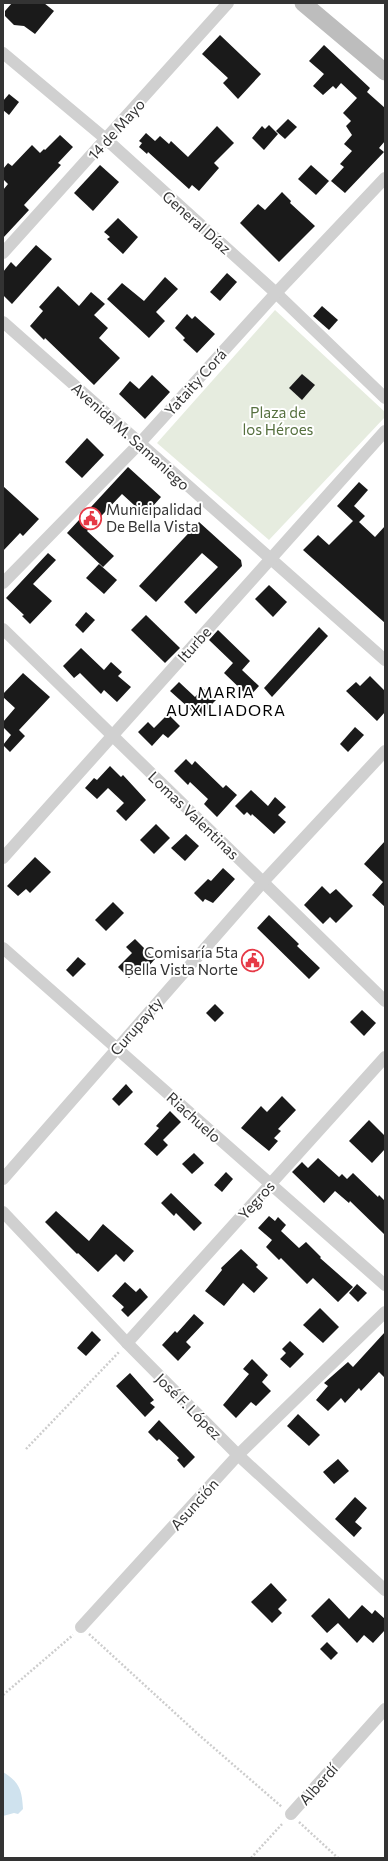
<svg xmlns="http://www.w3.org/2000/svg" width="388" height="1861" viewBox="0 0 388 1861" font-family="Commissioner,sans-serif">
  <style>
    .green { fill: #e6ecdf }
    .water { fill: #cfe2ee }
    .building { fill: #1a1a1a }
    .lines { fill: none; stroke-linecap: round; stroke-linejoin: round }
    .path { stroke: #cdcdcd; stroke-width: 2.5; stroke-dasharray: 2 2; stroke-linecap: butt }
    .street { stroke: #d0d0d0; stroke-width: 12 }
    .secondary { stroke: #bdbdbd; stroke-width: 17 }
    .labels { text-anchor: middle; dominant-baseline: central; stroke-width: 4; stroke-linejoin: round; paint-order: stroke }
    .street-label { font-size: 15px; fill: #333; stroke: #fff }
    .park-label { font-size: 15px; fill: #56703f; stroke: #fff }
    .poi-label { font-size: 15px; fill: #333; stroke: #fff; text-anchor: start }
    .neighbourhood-label { font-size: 16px; letter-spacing: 1px; fill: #000; stroke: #fff }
  </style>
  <rect width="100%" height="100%" fill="#fff"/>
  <path class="green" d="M275 310 385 412V417L269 540 157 443Z"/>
  <path class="water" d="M3 1772C19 1782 22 1789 23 1809L18 1814 14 1813 3 1816Z"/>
  <g class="building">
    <path d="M12 3H44L54 11 35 34 24 26 14 25 5 16V11Z"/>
    <path d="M220 35 261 74 238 99 223 83 228 78 202 54Z"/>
    <path d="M324 45 370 88 367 92 385 108V141L379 148 384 152 345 193 331 181 344 167 340 164 352 151 344 144 352 135 346 126 351 121 343 113 357 98 341 83 336 89 333 86 323 95 313 86 324 74 309 61Z"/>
    <path d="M9 94 19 102 9 115 3 110V101Z"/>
    <path d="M288 119 297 127 285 139 276 131Z"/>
    <path d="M269 125 278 134 264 150 252 138 262 126 265 129Z"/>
    <path d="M217 126 234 143 214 163 219 168 199 191 192 185 189 189 148 152 147 154 139 147 142 143 139 141 146 133 155 141 160 136 169 144 171 141 188 157Z"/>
    <path d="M60 135 73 147 58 163 61 165 24 205 29 210 3 238V190L8 184 3 179V169L8 163 12 166 32 145 40 153 44 149 45 150Z"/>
    <path d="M100 165 119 182 93 211 74 193Z"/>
    <path d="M311 165 329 181 316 195 298 179Z"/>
    <path d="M282 192 291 201 290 203 315 226 279 262 240 223 258 204 265 210Z"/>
    <path d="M118 218 138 237 123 254 107 239 110 237 104 232Z"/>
    <path d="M36 245 52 259 12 304 3 295V272L11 262 16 267Z"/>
    <path d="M227 273 237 282 220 301 210 292Z"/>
    <path d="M165 277 178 289 156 312 165 321 149 338 107 299 122 283 144 301Z"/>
    <path d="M58 286 79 306 91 292 105 304 94 315 108 328 99 338 120 358 94 385 45 338 44 340 30 326 43 311 39 307Z"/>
    <path d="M322 306 338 320 329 330 313 316Z"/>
    <path d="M187 314 192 319 195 316 215 334 197 353 183 340 185 338 175 328Z"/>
    <path d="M302 374 315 385 302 400 289 388Z"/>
    <path d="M152 375 170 392 145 419 119 394 130 381 139 389Z"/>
    <path d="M87 438 104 455 82 478 65 462Z"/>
    <path d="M128 467 161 497 145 515 122 494 87 531 114 556 103 567 67 533Z"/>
    <path d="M359 482 368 490 354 506 365 516 359 522 375 537 385 526V623L303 550 318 535 329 545 353 521 337 506Z"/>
    <path d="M3 486 39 519 23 536 20 533 3 551Z"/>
    <path d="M199 522 241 560 242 566 196 614 184 602 218 567 202 553 156 602 139 586Z"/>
    <path d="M48 553 56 560 33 584 52 601 30 624 22 616 24 615 6 598Z"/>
    <path d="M99 564 117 580 104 594 86 578Z"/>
    <path d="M269 585 287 602 273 617 255 599Z"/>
    <path d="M86 612 95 620 83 633 75 625Z"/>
    <path d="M146 615 180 648 165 663 131 630Z"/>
    <path d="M319 627 328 636 272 697 264 688Z"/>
    <path d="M218 630 250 661 242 670 259 686 249 697 224 673 233 663 209 640Z"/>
    <path d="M81 648 104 670 111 662 122 672 118 676 131 687 117 702 104 690 101 694 80 673 74 678 63 666Z"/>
    <path d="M23 673 50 697 19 730 25 736 10 752 3 745 11 735 3 727V722L15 708 3 697V694Z"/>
    <path d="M370 676 385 691V712L377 721 346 691 356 682 360 686Z"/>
    <path d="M179 682 195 697 203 688 216 700 199 717 170 691Z"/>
    <path d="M168 714 180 726 168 738 163 734 152 746 138 732 148 722 154 728Z"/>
    <path d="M355 727 364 735 348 752 340 744Z"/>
    <path d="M186 759 192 765 195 761 223 788 226 785 237 795 217 817 204 804 208 799 190 782 188 785 174 771Z"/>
    <path d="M110 766 121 777 123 775 146 800 126 821 116 811 124 803 108 788 97 799 85 788 94 778 97 780Z"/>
    <path d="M251 790 268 806 275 797 286 807 278 815 286 822 274 834 252 814 251 816 247 812 244 815 235 806Z"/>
    <path d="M156 824 170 838 154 854 140 840Z"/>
    <path d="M186 834 199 846 185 861 171 848Z"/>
    <path d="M385 841V907L372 895 383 882 364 864Z"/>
    <path d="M35 857 51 872 30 893 26 889 18 896 7 886Z"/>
    <path d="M223 868 235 879 213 903 205 899 203 902 194 893 208 879 211 881Z"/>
    <path d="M322 886 330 894 336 889 353 906 336 923 330 917 323 924 304 905Z"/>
    <path d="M113 902 124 913 106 931 95 920Z"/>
    <path d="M269 915 299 944 297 946 320 968 309 979 257 928Z"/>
    <path d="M135 939 155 959 147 968 143 964 129 978 118 967 132 953 126 947Z"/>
    <path d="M78 957 86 964 73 977 66 970Z"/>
    <path d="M215 1004 224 1013 215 1022 206 1013Z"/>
    <path d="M362 1010 376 1023 364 1036 350 1022Z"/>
    <path d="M126 1084 133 1092 119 1106 112 1099Z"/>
    <path d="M282 1096 296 1110 278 1129 281 1131 274 1138 278 1141 269 1151 241 1128 261 1106 267 1112Z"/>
    <path d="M170 1111 181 1122 163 1140 168 1145 157 1156 144 1144 159 1128 156 1126Z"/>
    <path d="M369 1120 385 1136V1149L372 1163 349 1141Z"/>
    <path d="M194 1153 204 1163 192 1174 182 1164Z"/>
    <path d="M318 1158 339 1177 342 1174 347 1179 353 1173 378 1197 379 1195 385 1201V1235L350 1201 349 1203 335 1191 324 1203 292 1172 302 1162 308 1168Z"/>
    <path d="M226 1172 233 1179 222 1192 214 1185Z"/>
    <path d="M171 1193 202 1223 194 1231 176 1213 174 1216 161 1203Z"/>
    <path d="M56 1211 89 1241 103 1224 134 1251 124 1262 116 1254 98 1272 78 1253 77 1254 45 1222Z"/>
    <path d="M269 1216 275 1221 278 1217 286 1225 281 1231 299 1248 306 1242 321 1257 320 1258 353 1287 338 1302 313 1278 307 1284 281 1258 279 1260 266 1247 272 1240 258 1228Z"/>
    <path d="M241 1249 258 1265 256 1267 268 1278 254 1293 243 1283 224 1306 205 1291 222 1270 221 1268Z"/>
    <path d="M125 1282 136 1292 140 1288 148 1297 128 1317 121 1310 124 1307 112 1296Z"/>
    <path d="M357 1284 367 1293 358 1302 349 1293Z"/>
    <path d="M320 1308 339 1327 323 1343 303 1325Z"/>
    <path d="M194 1314 204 1323 186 1342 191 1347 178 1361 162 1345 175 1331 177 1333Z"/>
    <path d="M92 1331 101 1340 86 1356 77 1348Z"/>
    <path d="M385 1332V1378L379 1372 361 1391 359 1388 345 1403 341 1398 328 1411 316 1400 328 1386 324 1383 348 1362 353 1367Z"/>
    <path d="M290 1341 304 1354 290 1368 280 1359 286 1353 282 1349Z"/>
    <path d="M252 1359 268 1375 262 1382 271 1391 256 1406 251 1402 236 1418 223 1405 249 1374 243 1369Z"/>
    <path d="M130 1373 154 1400 150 1403 155 1407 145 1417 116 1386Z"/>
    <path d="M298 1414 320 1435 309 1446 287 1426Z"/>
    <path d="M159 1420 195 1457 184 1468 177 1460 179 1458 159 1439 157 1441 148 1432Z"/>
    <path d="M338 1459 349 1471 334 1484 323 1472Z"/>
    <path d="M355 1497 367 1508 355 1522 362 1528 354 1537 335 1519Z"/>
    <path d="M271 1583 287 1600 278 1609 282 1613 272 1623 251 1602Z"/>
    <path d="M329 1598 349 1619 362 1605 372 1614 375 1610 385 1619V1630L373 1643 364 1635 357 1643 338 1623 327 1633 311 1616Z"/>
    <path d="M327 1642 338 1653 331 1660 320 1649Z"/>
  </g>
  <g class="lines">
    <g class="path">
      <path d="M26 1449 120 1351"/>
      <path d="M89 1634 199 1735 282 1807"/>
      <path d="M3 1695 73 1635"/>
      <path d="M299 1822 338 1858"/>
      <path d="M251 1858 283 1823"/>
    </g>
    <g class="street">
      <path d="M3 53 107 140 276 293 385 398"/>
      <path d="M3 253 228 3"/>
      <path d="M3 322 385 660"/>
      <path d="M3 583 139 444 276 293 385 178"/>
      <path d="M3 629 385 1001"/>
      <path d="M3 858 385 431"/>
      <path d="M3 948 385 1285"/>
      <path d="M3 1179 263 882 385 751"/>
      <path d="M3 1212 127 1343 238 1455 385 1590"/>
      <path d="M127 1343 385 1057"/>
      <path d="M81 1627 238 1455 385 1312"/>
      <path d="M291 1814 385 1709"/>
    </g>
    <path class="secondary" d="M303 3 385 72"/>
  </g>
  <defs>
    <symbol id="civic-ring" viewBox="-11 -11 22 22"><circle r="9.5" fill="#fff" stroke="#e63946" stroke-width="1.5"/><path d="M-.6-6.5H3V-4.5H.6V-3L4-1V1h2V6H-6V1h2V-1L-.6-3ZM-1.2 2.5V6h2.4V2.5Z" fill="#e63946"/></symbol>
  </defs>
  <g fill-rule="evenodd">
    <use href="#civic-ring" x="78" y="506" width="25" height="25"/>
    <use href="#civic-ring" x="240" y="948" width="25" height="25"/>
  </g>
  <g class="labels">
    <g class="street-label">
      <text transform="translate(116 129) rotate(-48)">14 de Mayo</text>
      <text transform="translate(197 222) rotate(42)">General Díaz</text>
      <text transform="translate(195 382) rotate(-48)">Yataity Corá</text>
      <text transform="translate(131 436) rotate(42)">Avenida M. Samaniego</text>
      <text transform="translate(194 644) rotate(-48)">Iturbe</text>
      <text transform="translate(194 815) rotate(44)">Lomas Valentinas</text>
      <text transform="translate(136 1026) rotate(-49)">Curupayty</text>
      <text transform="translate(194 1117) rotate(42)">Riachuelo</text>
      <text transform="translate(256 1200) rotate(-48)">Yegros</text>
      <text transform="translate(189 1406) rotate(45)">José F. López</text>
      <text transform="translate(194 1504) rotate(-48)">Asunción</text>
      <text transform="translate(318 1784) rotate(-48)">Alberdí</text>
    </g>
    <g class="park-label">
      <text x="278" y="412">Plaza de<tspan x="278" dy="17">los Héroes</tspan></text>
    </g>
    <g class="poi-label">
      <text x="106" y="509">Municipalidad<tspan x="106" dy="17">De Bella Vista</tspan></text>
      <text x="238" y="952" text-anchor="end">Comisaría 5ta<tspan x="238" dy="17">Bella Vista Norte</tspan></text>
    </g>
    <g class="neighbourhood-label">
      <text x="226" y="691">MARIA<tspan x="226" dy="18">AUXILIADORA</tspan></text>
    </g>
  </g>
  <rect width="388" height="1861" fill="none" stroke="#333333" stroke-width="8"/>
</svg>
